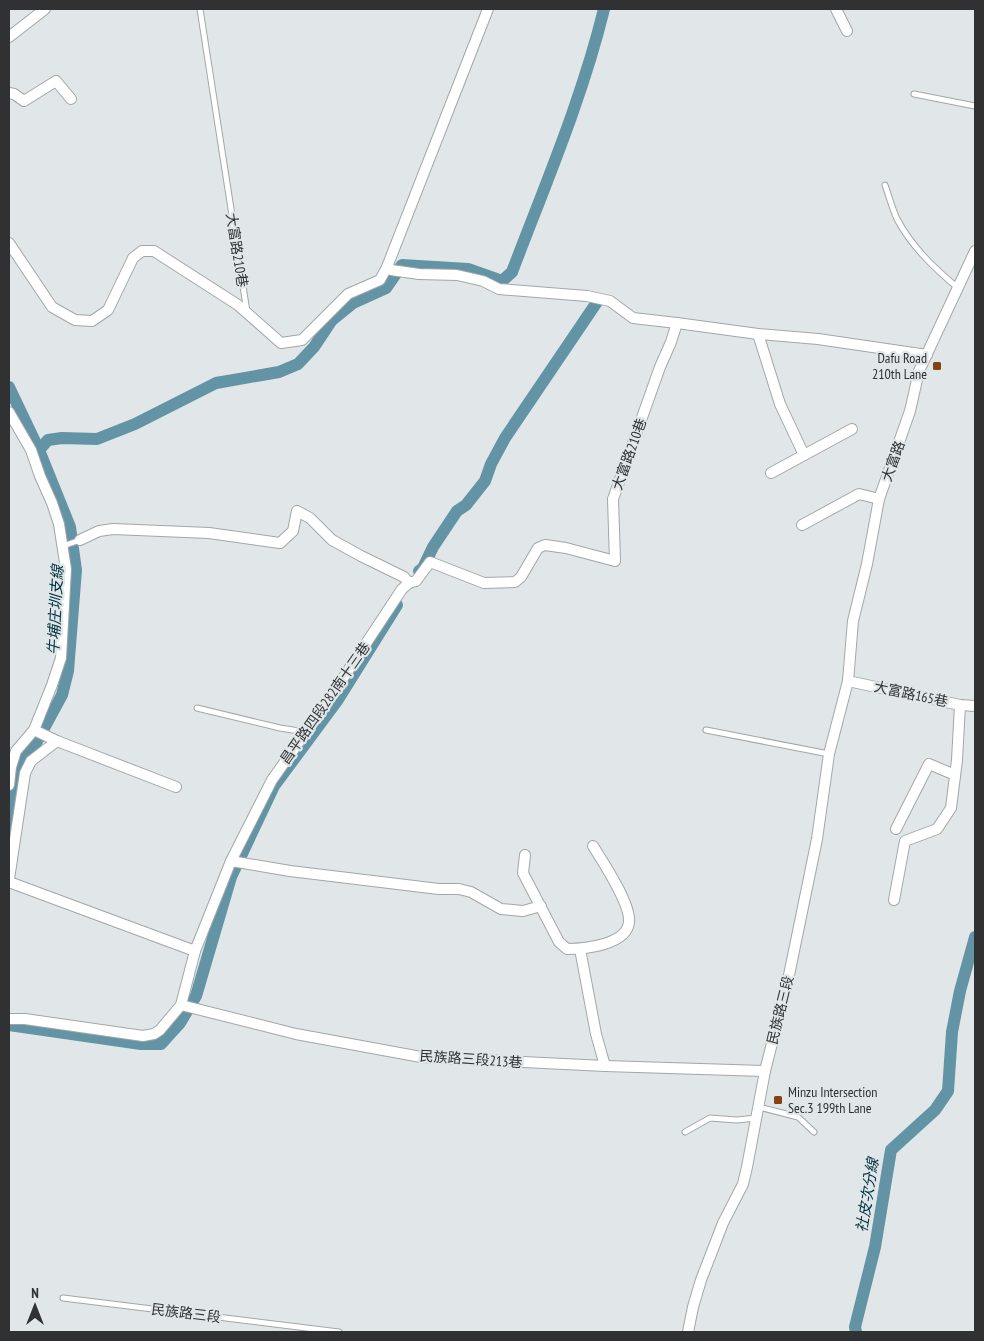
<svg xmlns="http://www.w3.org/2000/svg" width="984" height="1341" viewBox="0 0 984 1341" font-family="'PT Sans Narrow','Noto Sans TC',sans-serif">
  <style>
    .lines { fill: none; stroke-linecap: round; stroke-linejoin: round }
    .canal { stroke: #6394a6; stroke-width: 12 }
    .service-casing { stroke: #a1a7a9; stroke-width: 7 }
    .minor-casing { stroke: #a1a7a9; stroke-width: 12 }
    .service { stroke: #fff; stroke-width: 5 }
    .minor { stroke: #fff; stroke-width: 10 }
    .poi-dot { fill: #854213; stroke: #e1e7e9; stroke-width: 2 }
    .labels { text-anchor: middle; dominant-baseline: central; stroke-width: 4.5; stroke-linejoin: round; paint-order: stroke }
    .street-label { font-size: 14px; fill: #2f3132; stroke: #e1e7e9 }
    .poi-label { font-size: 14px; fill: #2f3132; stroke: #e1e7e9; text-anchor: end }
    .water-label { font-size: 15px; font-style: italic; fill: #013240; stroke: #e1e7e9 }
  </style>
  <rect width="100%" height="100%" fill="#e1e7e9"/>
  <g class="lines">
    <g class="canal">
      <path d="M9 387 39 450 70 527 76 570 68 671 62 695 36 743 23 757 18 774 9 835"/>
      <path d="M39 450 48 440 62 438 97 439 135 424 216 383 279 372 298 364 314 347 332 320 353 303 386 288 402 265 468 269 502 281 512 272C545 185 582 99 604 9"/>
      <path d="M419 571 423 568 433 547 457 511 466 505 485 481 491 464 505 438 597 302"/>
      <path d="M9 1025 141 1044H161L180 1023 196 996 231 877 274 786 337 701 397 605"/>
      <path d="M856 1332 855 1327 875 1247 891 1150 935 1110 948 1091 952 1032 960 991 975 937"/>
    </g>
    <defs>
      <g id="service">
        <path d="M200 9 247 312"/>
        <path d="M914 94 975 106"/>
        <path d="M885 185C889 196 892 208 897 219 912 247 934 268 958 288"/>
        <path d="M63 546 80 540"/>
        <path d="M197 708 280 728 299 731 305 734"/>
        <path d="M706 730 829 754"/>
        <path d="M759 1107 798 1117 814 1132"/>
        <path d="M685 1132 710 1118 737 1120 756 1118"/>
        <path d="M63 1298 339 1332"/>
      </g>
      <g id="minor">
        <path d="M836 9 847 31"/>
        <path d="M9 37 45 9"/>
        <path d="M9 93 14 94 24 101 56 81 71 99"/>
        <path d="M9 243 52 307 75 320 92 321 108 310 133 258 142 251H154L238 305 281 343 302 340 348 294 380 280 387 267 488 9"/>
        <path d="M387 267 391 270 419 274 457 275 483 281 499 289 587 296 610 301 633 318 677 323 758 334 818 339 927 355"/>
        <path d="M758 334 780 404 804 455"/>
        <path d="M9 412 31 450 40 476 52 503 59 524 66 569 61 658 52 685 34 730 16 751 11 767 9 785"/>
        <path d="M771 473 852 429"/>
        <path d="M802 525 859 494 879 499"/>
        <path d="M80 540 99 531 113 529 209 533 280 543 293 531 297 511 310 518 332 540 361 556 404 577 409 583"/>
        <path d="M848 681 960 705 975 706"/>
        <path d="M34 730 57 741"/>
        <path d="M896 829 929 764 955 775"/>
        <path d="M525 855 523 873 559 942 567 949C584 949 627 945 629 922 631 904 603 862 593 846"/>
        <path d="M231 861 290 871 439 889H459L471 892 501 909 523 911 541 906"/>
        <path d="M9 879 25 773 31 761 57 741 176 787"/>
        <path d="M9 882 195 951"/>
        <path d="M894 900 905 841 937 829 951 808 957 760 960 705"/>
        <path d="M580 949 596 1034 605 1066"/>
        <path d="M181 1005 296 1034 421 1057 605 1066 765 1071"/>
        <path d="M9 1019H25L143 1036 154 1034 160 1030 181 1005 195 951 231 861 272 780 330 698 402 589 409 583 416 581 430 562 484 583 515 582 521 577 538 548 545 545 566 548 615 561 613 499 660 367 671 342 677 323"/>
        <path d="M688 1332 693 1307 701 1280 723 1223 743 1184 747 1167 765 1071 788 980 817 839 829 754 848 681 853 621 867 564 879 499 910 411 919 371 975 251"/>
      </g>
    </defs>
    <use href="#service" class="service-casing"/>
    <use href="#minor" class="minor-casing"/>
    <use href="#service" class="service"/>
    <use href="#minor" class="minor"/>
  </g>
  <g class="poi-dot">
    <rect x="932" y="361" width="10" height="10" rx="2.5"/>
    <rect x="773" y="1095" width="10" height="10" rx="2.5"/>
  </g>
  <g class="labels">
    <g class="street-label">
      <text transform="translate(237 250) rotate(81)">大富路210巷</text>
      <text transform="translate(629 454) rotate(-70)">大富路210巷</text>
      <text transform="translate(893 461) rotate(-70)">大富路</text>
      <text transform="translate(911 694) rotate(12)">大富路165巷</text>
      <text transform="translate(325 703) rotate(-55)">昌平路四段282南十三巷</text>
      <text transform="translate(780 1010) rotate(-76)">民族路三段</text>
      <text transform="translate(471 1059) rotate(4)">民族路三段213巷</text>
      <text transform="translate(186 1313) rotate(7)">民族路三段</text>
    </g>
    <g class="poi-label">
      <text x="927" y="358">Dafu Road<tspan x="927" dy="16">210th Lane</tspan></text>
      <text x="788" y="1092" text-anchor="start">Minzu Intersection<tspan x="788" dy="16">Sec.3 199th Lane</tspan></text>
    </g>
    <g class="water-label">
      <text transform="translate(55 610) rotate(-87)">牛埔庄圳支線</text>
      <text transform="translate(867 1195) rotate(-81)">社皮次分線</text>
    </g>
  </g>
  <rect width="984" height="1341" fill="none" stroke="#2f3132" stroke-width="20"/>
  <g transform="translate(35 1306)" stroke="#e1e7e9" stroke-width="4" paint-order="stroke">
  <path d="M0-4L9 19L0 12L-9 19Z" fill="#2f3132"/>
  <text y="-8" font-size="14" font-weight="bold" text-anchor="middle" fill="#2f3132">N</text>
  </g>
</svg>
